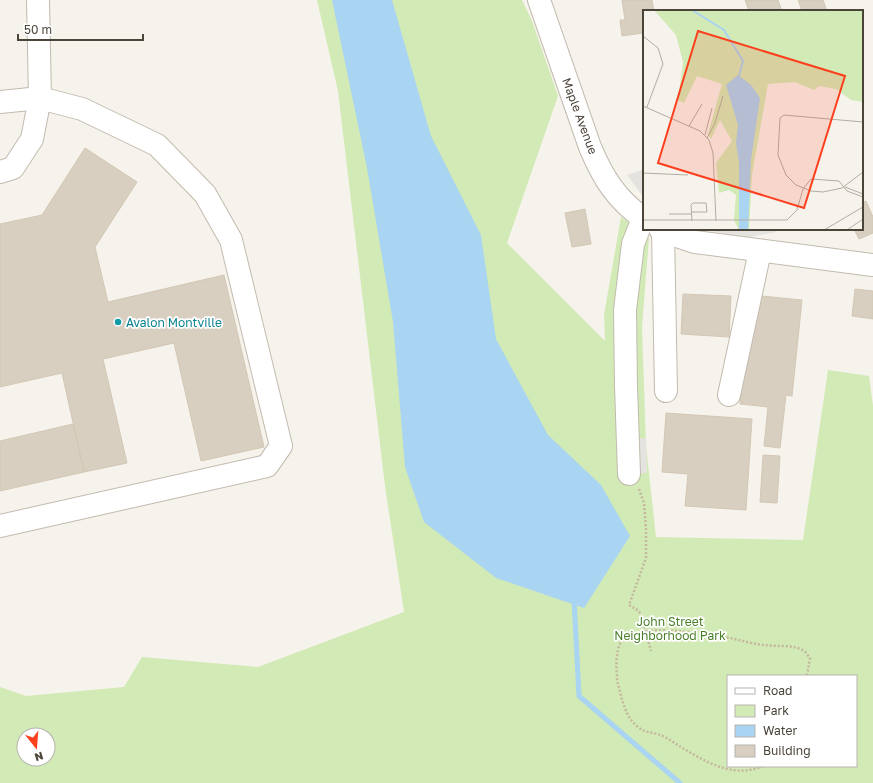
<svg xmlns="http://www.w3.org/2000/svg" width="873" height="783" viewBox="0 0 873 783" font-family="'Golos Text',sans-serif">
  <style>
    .green { fill: #d2eab5; fill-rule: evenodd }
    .parking { fill: #e5e3e0 }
    .water { fill: #a9d4f2 }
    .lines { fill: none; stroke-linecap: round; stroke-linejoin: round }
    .stream { stroke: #a9d4f2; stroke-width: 5 }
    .building { fill: #d8cfc1; stroke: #d3c7b4 }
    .minor-casing { stroke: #c2bbae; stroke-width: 24 }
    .path { stroke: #c4b79f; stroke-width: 2.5; stroke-dasharray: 2 2; stroke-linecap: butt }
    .minor { stroke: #fff; stroke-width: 22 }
    .culture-dot { fill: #0f9aa8; stroke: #fff; stroke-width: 1.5 }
    .labels { text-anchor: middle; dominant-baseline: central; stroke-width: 3.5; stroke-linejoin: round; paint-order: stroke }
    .street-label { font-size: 12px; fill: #4b4439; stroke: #fff }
    .culture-label { font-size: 12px; fill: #0d838f; stroke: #fff; text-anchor: start }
    .park-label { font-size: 12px; fill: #4a7f2a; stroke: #fff }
    .inset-river { fill: none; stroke: #a9d4f2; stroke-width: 2 }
    .inset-road { fill: none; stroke: #b2ada4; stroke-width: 1 }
    .view { fill: #fc3f1d; fill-opacity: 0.15; stroke: #fc3f1d; stroke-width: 2 }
    .inset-edge { fill: none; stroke: #4b4439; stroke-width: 2 }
  </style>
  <rect width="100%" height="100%" fill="#f6f3ec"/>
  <path class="green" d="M317 0H522L532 21 558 96 507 243 605 341 604 315 621 217 649 238 642 327 646 446 656 537 803 540 828 370 869 376 873 406V783H0V687L26 696 124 687 142 657 258 667 404 612 385 486 338 91ZM728 676H856V766H728ZM24 735H48V759H24Z"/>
  <g class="parking">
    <path d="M644 169V198L627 175Z"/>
    <path d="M702 229H774L776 232 745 238Z"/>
    <path d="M646 438 647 473 629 474 628 439Z"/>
  </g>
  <path class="water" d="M332 0H392L431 136 481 235 496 339 548 435 601 485 630 536 584 608 496 578 424 522 405 467 393 322 367 168Z"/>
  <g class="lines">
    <path class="stream" d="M574 599 579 696 680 783"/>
  </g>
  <g class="building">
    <path d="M622 0H652L654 11H644V26L642 27 643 33 622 36 620 20H625Z"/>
    <path d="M745 0H778L782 11H749Z"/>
    <path d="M798 0H823L827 11H802Z"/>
    <path d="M85 148 137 182 95 247 108 302 224 275 264 447 201 461 174 343 103 359 127 463 84 472 62 373 0 387V224L42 215Z"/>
    <path d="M866 201 873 217V233L859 239 854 229H862V203Z"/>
    <path d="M585 209 591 244 572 247 565 213Z"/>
    <path d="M855 289 873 291V319L852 316Z"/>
    <path d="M683 294 731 296 729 337 681 334Z"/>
    <path d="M751 295 802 300 792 396 786 395 780 448 764 446 768 407 740 404Z"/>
    <path d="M666 413 752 419 746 510 685 506 688 474 662 472Z"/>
    <path d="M73 424 84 472 0 491V441Z"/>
    <path d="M763 455 780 456 777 503 760 502Z"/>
  </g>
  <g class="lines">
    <defs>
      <g id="minor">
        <path d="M539 0 590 147C603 178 616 199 644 219"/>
        <path d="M0 102 40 98 82 109 157 145 205 194 231 240 281 446 267 466 0 526"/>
        <path d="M0 172 13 168 32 139 40 98 38 0"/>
        <path d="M660 229 674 235 695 242 873 265"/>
        <path d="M663 230 666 391"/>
        <path d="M729 395 760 251"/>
        <path d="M629 474 626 386 625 310 633 244 643 218"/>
      </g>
    </defs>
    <use href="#minor" class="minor-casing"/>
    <g class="path">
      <path d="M639 489 644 503 646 529V558L629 605 639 611 643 621 651 651"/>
      <path d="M763 766C733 779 706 762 681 747 674 743 667 737 660 735 652 732 645 733 638 727 625 717 622 699 618 684 616 674 615 651 621 642 635 621 702 634 724 637 738 639 751 644 765 645 777 647 794 644 804 651 806 652 808 656 810 658L807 676"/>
    </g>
    <use href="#minor" class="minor"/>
  </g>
  <circle class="culture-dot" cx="118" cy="322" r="4"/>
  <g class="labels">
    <g class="street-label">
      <text transform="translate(580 116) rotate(70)">Maple Avenue</text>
    </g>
    <g class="culture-label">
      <text x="126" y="322">Avalon Montville</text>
    </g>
    <g class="park-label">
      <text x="670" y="621">John Street<tspan x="670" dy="14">Neighborhood Park</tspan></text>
    </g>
  </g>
  <g transform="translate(643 10)">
    <rect width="220" height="220" fill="#f6f3ec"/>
    <path d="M11 0H220V92L208 90 193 79 176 76 171 80 152 72 125 74 109 165 106 220H96L91 210 93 185 86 180 76 183 73 153 89 131 77 110 68 129 65 124 79 74 54 66 41 93 35 90 40 52 33 25Z" fill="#d2eab5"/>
    <path d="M95 65 108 75 117 88 108 150 105 220H96V153L93 133 95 115 83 75Z" fill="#a9d4f2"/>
    <path class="inset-river" d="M49 0 81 20 100 51 96 66"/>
    <path class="inset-road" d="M0 26 15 38 20 54 4 97M0 96 57 121 66 130 70 143 73 211M220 112 141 105 137 108 135 145 143 165 153 175 168 181 180 182 199 178 220 162M46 116 59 94M62 125 69 98M64 128 72 113 80 86M0 163 45 165M202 177 220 184M49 202H64L63 193H50L48 195 49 211M26 204H49M0 210H144L154 200 160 179 168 169 196 171 204 181 220 187M181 220 220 197M204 220 220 209"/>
    <path class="view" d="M55 21 202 66 161 198 15 153Z"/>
    <rect width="220" height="220" class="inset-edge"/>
  </g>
  <rect x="727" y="675" width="130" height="92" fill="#ffffff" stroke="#b7b4b0"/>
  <rect x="735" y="688" width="20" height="6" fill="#ffffff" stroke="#b7b4b0"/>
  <text x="763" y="695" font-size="12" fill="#4b4439">Road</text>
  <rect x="735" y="705" width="20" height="12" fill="#d2eab5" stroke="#b7b4b0"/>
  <text x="763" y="715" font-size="12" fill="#4b4439">Park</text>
  <rect x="735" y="725" width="20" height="12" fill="#a9d4f2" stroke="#b7b4b0"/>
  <text x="763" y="735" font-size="12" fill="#4b4439">Water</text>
  <rect x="735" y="745" width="20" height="12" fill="#d8cfc1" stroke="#b7b4b0"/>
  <text x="763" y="755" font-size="12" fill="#4b4439">Building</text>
  <g transform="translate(36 747) rotate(163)"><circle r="19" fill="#ffffff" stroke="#b7b4b0"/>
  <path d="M0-3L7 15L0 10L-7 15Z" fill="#fc3f1d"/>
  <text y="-6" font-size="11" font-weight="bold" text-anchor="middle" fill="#4b4439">N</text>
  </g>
  <path d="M18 34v6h125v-6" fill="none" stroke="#4b4439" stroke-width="2"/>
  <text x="24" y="34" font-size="12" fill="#4b4439" stroke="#ffffff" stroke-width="3" paint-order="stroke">50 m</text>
</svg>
